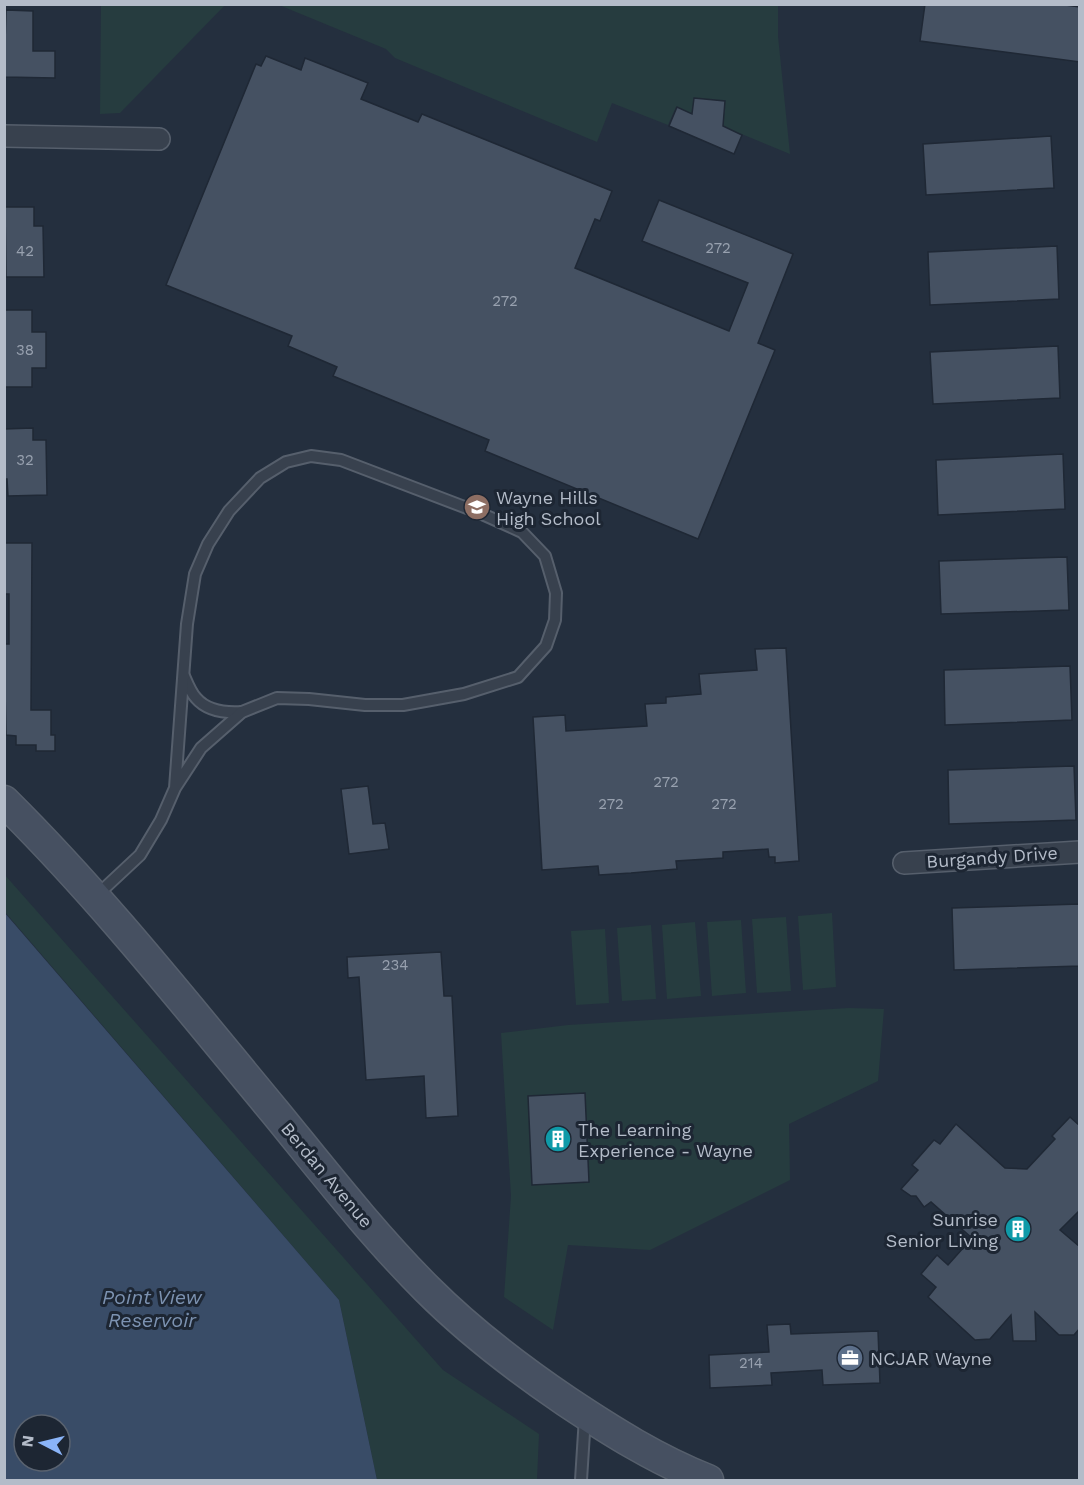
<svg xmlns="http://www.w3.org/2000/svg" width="1084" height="1485" viewBox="0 0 1084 1485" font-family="'Work Sans',sans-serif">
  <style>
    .green { fill: #263c3f }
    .water { fill: #394c67; fill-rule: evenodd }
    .building { fill: #455162; stroke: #1f2835; stroke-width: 1.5 }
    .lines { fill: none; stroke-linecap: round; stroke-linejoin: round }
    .lane-casing { stroke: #565f6c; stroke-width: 14 }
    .street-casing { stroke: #565f6c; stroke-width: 24 }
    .secondary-casing { stroke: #565f6c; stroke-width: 33 }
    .lane { stroke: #38414e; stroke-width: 10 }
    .street { stroke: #38414e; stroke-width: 21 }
    .secondary { stroke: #465061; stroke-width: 30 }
    .labels { text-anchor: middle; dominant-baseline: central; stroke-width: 6; stroke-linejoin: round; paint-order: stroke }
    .number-label { font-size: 15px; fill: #98a1af }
    .poi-label { font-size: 18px; fill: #b4bcc9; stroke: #1d2633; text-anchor: start }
    .street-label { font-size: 18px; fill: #b4bcc9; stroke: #1d2633 }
    .water-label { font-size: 20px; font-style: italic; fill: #7c92b1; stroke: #1d2633 }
  </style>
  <rect width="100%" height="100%" fill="#242f3e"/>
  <g class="green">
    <path d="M101 5V4L225 5 120 113 100 114Z"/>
    <path d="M279 5H778V36L790 154 676 107 668 125 612 103 597 142 395 58 386 49Z"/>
    <path d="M4 874 443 1370 539 1434 537 1480H377L339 1300 5 912Z"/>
    <path d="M832 913 836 987 803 990 798 916Z"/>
    <path d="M786 917 791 991 757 993 752 919Z"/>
    <path d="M741 920 746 993 712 996 707 922Z"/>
    <path d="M695 922 701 996 667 999 662 925Z"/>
    <path d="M651 925 656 999 622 1001 617 928Z"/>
    <path d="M605 929 609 1003 576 1005 571 931Z"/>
    <path d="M849 1008 884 1009 878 1081 789 1124 790 1180 650 1250 568 1245 553 1330 504 1297 511 1196 501 1033 568 1025Z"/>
  </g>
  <path class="water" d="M4 912 339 1300 377 1480H5ZM24 1425H60V1461H24Z"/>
  <g class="building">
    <path d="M925 4H1058L1080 7V62L920 41Z"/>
    <path d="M6 10 33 11V51H55V78L4 77Z"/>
    <path d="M266 56 301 70 305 58 368 83 361 99 418 122 422 114 612 191 600 221 595 219 575 268 729 331 748 283 642 241 659 200 793 254 758 343 775 350 698 539 485 451 489 440 333 376 337 367 288 346 292 336 166 285 256 64 261 66Z"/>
    <path d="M694 98 725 101 723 126 742 135 734 154 669 126 677 107 692 114Z"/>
    <path d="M1051 136 1054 188 926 195 923 144Z"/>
    <path d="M5 207H34V226H43L44 277H6Z"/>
    <path d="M1057 246 1059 299 930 305 928 252Z"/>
    <path d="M4 310H32V332H46V368H32V387H4Z"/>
    <path d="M1058 346 1060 398 933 404 930 352Z"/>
    <path d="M33 428V440H46L47 495 8 496 7 479H4V429Z"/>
    <path d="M1063 454 1065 509 938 515 936 460Z"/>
    <path d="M4 543H32L31 710H51V735H55V751H36V745H16V736L6 735 4 644H9V594H4Z"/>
    <path d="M1067 557 1069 610 941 614 939 561Z"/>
    <path d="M786 648 799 861 775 863V857H769L768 849 723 852V858L676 861 677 869 631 873 599 875 598 866 542 870 533 717 565 715 566 731 647 726 645 704 666 703V697L701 694 699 674 757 670 755 649Z"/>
    <path d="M1070 666 1072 720 945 725 944 670Z"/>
    <path d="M1074 766 1076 820 949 824 948 770Z"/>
    <path d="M368 786 373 824 385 823 389 849 349 854 341 789Z"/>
    <path d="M1080 904V966L954 970 952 908Z"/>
    <path d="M441 952 444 996H452L458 1116 426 1118 424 1076 366 1080 359 977 348 978 347 957Z"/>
    <path d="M585 1093 589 1182 532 1185 528 1096Z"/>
    <path d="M1070 1117 1080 1126V1210L1060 1230 1080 1247V1328L1074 1335H1059L1035 1312 1036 1341H1013L1011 1315 990 1339 975 1340 928 1297 936 1287 921 1274 937 1255 948 1265 972 1238 931 1202 924 1207 916 1196H911L901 1189 918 1170 912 1165 934 1140 940 1144 956 1124 1005 1168 1027 1169 1055 1139 1052 1136Z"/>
    <path d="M790 1324 791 1334 878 1331 880 1383 823 1385 822 1370 771 1373 772 1385 710 1388 709 1355 769 1352 767 1325Z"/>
  </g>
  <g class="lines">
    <defs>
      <g id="lane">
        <path d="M184 676C187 683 191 693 196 698 207 711 227 713 242 712"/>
        <path d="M95 897 140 855 161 820 175 788 201 748 242 712 277 698 309 699 365 705H403L464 694 518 677 546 646 555 620 556 593 545 556 522 532 480 513 341 460 311 456 286 462 260 478 229 511 208 544 195 574 187 624 175 788"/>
        <path d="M581 1480 585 1417"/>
      </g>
      <g id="street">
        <path d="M4 136 159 139"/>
        <path d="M904 863 1080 852"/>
      </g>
      <path id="secondary" d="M4 801C102 898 187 1006 275 1112 324 1172 372 1234 427 1289 469 1331 516 1367 566 1401 611 1431 657 1460 708 1480"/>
    </defs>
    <use href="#lane" class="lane-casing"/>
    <use href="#street" class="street-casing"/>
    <use href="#secondary" class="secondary-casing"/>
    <use href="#lane" class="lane"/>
    <use href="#street" class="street"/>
    <use href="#secondary" class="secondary"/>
  </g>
  <defs>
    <symbol id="school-disc" viewBox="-11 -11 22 22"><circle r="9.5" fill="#8d6e63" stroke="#1d2633"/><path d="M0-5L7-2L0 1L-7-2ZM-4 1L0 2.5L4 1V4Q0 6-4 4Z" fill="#fff"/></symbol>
    <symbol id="building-disc" viewBox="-11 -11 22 22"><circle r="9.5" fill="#0f9aa8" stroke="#1d2633"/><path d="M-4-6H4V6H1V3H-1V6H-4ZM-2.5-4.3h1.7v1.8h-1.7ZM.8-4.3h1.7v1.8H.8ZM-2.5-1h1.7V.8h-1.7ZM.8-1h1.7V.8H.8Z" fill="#fff"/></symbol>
    <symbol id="office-disc" viewBox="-11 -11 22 22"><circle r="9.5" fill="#5c6f8a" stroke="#1d2633"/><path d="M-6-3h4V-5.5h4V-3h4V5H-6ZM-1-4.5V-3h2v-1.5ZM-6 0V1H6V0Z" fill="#fff"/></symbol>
  </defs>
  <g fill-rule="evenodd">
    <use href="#school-disc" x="462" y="492" width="30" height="30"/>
    <use href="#building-disc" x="543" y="1124" width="30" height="30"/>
    <use href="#building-disc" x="1003" y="1214" width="30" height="30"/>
    <use href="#office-disc" x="835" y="1343" width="30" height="30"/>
  </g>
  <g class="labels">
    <g class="number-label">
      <text x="718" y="248">272</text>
      <text x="25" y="251">42</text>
      <text x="505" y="301">272</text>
      <text x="25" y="350">38</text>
      <text x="25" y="460">32</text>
      <text x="666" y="782">272</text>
      <text x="611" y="804">272</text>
      <text x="724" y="804">272</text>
      <text x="395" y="965">234</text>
      <text x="751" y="1363">214</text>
    </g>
    <g class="poi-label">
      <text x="496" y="497">Wayne Hills<tspan x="496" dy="21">High School</tspan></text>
      <text x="578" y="1129">The Learning<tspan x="578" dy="21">Experience - Wayne</tspan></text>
      <text x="998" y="1219" text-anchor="end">Sunrise<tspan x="998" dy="21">Senior Living</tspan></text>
      <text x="870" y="1358">NCJAR Wayne</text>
    </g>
    <g class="street-label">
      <text transform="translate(992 857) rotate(-4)">Burgandy Drive</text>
      <text transform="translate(327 1175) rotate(50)">Berdan Avenue</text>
    </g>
    <g class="water-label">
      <text x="152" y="1297">Point View<tspan x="152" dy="23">Reservoir</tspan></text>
    </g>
  </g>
  <rect width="1084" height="1485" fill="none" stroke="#b4bcc9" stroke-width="12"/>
  <g transform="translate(42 1443) rotate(277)"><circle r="28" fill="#1d2633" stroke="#59626f" stroke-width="1.5"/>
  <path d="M0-4.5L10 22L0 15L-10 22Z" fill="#8ab4f8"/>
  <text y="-9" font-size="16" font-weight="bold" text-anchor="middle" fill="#b4bcc9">N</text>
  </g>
</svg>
